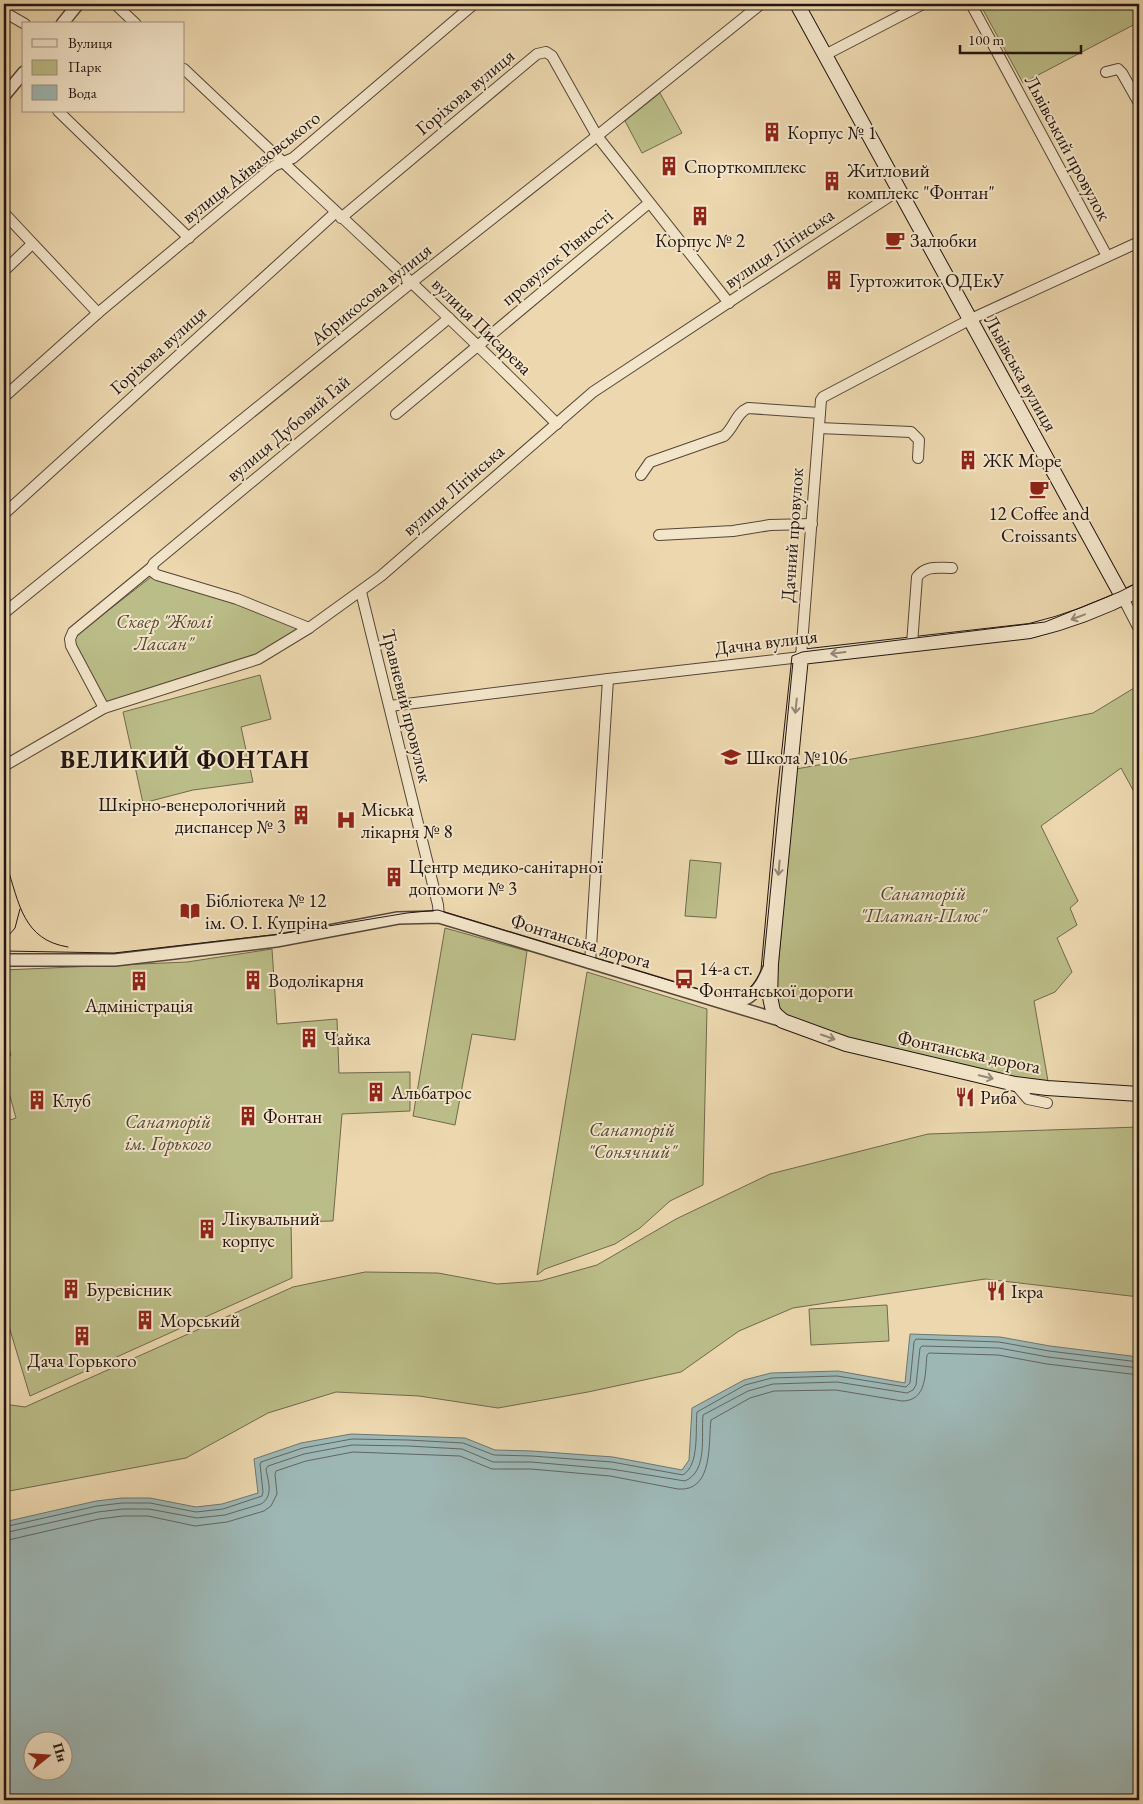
<svg xmlns="http://www.w3.org/2000/svg" width="1143" height="1804" viewBox="0 0 1143 1804" font-family="'EB Garamond',serif">
  <style>
    .green { fill: #bbbd88; stroke: #6e694c }
    .water { fill: #9db7b5; stroke: #6c7673; fill-rule: evenodd }
    .lines { fill: none; stroke-linecap: round; stroke-linejoin: round }
    .shore { stroke: #606662; stroke-width: 1 }
    .minor-casing { stroke: #544638; stroke-width: 12 }
    .tertiary-casing { stroke: #544638; stroke-width: 14 }
    .secondary-casing { stroke: #221510; stroke-width: 16 }
    .minor { stroke: #f3e5ca; stroke-width: 10 }
    .tertiary { stroke: #f3e5ca; stroke-width: 11 }
    .secondary { stroke: #f3e5ca; stroke-width: 14 }
    .tram { stroke: #221510; stroke-width: 1 }
    .oneway { stroke: #958776 }
    .labels { text-anchor: middle; dominant-baseline: central; stroke-width: 4; stroke-linejoin: round; paint-order: stroke }
    .street-label { font-size: 19px; fill: #221510; stroke: #f3e5ca }
    .poi-label { font-size: 19px; fill: #221510; stroke: #f3e5ca; text-anchor: start }
    .park-label { font-size: 19px; font-style: italic; fill: #504734; stroke: #f3e5ca }
    .district-label { font-size: 24px; font-weight: bold; letter-spacing: 1px; fill: #221510; stroke: #f3e5ca }
  </style>
  <rect width="100%" height="100%" fill="#ecd7ae"/>
  <filter id="stains"><feTurbulence type="fractalNoise" baseFrequency=".004" numOctaves="4"/><feColorMatrix values="0 0 0 0 .2 0 0 0 0 .09 0 0 0 0 .02 0 0 0 .5 -.17"/></filter>
  <radialGradient id="worn" r=".72"><stop offset=".6" stop-color="#630" stop-opacity="0"/><stop offset="1" stop-color="#630" stop-opacity=".3"/></radialGradient>
  <g class="green">
    <path d="M980 4H1139V22L1023 83Z"/>
    <path d="M660 93 682 133 642 153 625 121Z"/>
    <path d="M155 574 308 627 257 657 107 705 69 641Z"/>
    <path d="M260 675 271 719 241 727 253 782 193 790 143 803 123 712Z"/>
    <path d="M1139 685V801L1121 768 1041 826 1078 901 1070 908 1077 925 1057 938 1072 972 1055 992 1034 1001 1048 1081 1035 1082 852 1039 779 1014 775 1002 796 769 975 737 1093 713Z"/>
    <path d="M690 860 721 863 716 918 685 916Z"/>
    <path d="M445 928 527 951 515 1040 472 1034 455 1125 413 1116Z"/>
    <path d="M272 949 277 1024 337 1019 339 1073 410 1072V1111L342 1114 333 1221 291 1222 292 1278 30 1396 4 1310V1122L16 1118 4 1074V1065L11 1055 4 1034V970L187 962Z"/>
    <path d="M587 972 707 1009 703 1185 670 1201 640 1228 615 1244 545 1269 537 1275Z"/>
    <path d="M1139 1127V1297L985 1279 793 1308 739 1331 681 1372 588 1392 498 1408 419 1396 336 1392 268 1413 186 1458 4 1492V1404L25 1407 293 1287 365 1272 438 1273 497 1284 540 1281 597 1265 676 1219 770 1174 928 1134Z"/>
    <path d="M887 1305 889 1341 811 1345 809 1309Z"/>
  </g>
  <path class="water" d="M910 1334 1000 1337 1050 1346 1139 1357V1800H4V1522L96 1501 122 1498H150L196 1507 222 1504 258 1493 254 1459 301 1443 351 1434 465 1438 495 1450 532 1451 613 1457 682 1470 689 1460 692 1408 744 1380 771 1373 838 1371 905 1383ZM32 1742H62V1772H32Z"/>
  <g class="lines">
    <g class="shore">
      <path d="M4 1527 97 1506 122 1503H150L196 1512 223 1509 262 1496 263 1492 260 1464 261 1462 303 1448 352 1439 408 1440 463 1443 494 1455 532 1456 612 1462 683 1475C700 1464 695 1430 697 1412L745 1385 772 1378 837 1376 906 1387 910 1383 914 1342 916 1339 999 1342 1049 1351 1139 1362"/>
      <path d="M4 1533 98 1512 123 1509H149L197 1518 225 1515 261 1504C274 1496 268 1481 266 1469L268 1466 304 1454 352 1445 408 1446 462 1449 493 1462H531L611 1469 685 1481C708 1471 701 1436 703 1415L748 1391 773 1384 837 1382 907 1393 913 1390 916 1385 920 1348 922 1346 999 1348 1048 1357 1139 1368"/>
      <path d="M4 1541 99 1519 123 1516H148L195 1526 227 1522 264 1511 271 1506 277 1494 275 1474 276 1471 306 1461 353 1452 407 1454 460 1456 492 1469H531L610 1476 678 1489C714 1492 708 1442 711 1420L750 1398 774 1391 836 1390 902 1401C927 1401 925 1374 927 1355L929 1353 998 1355 1047 1364 1139 1375"/>
    </g>
    <defs>
      <g id="minor">
        <path d="M115 4 136 24"/>
        <path d="M971 4 1107 256"/>
        <path d="M4 12 25 24"/>
        <path d="M825 55 923 4"/>
        <path d="M184 69C308 187 436 302 557 424"/>
        <path d="M1106 72 1118 69 1122 73 1139 103"/>
        <path d="M58 111 189 238"/>
        <path d="M4 213 98 313"/>
        <path d="M341 218 537 54 546 52 552 56 597 136 729 303"/>
        <path d="M4 271 32 244"/>
        <path d="M4 397 98 313 274 166 293 158 474 4"/>
        <path d="M396 414 649 203"/>
        <path d="M819 428 911 432 919 440 918 458"/>
        <path d="M641 475 650 462 724 436C734 428 736 413 748 408L820 413"/>
        <path d="M4 514 335 213"/>
        <path d="M659 535 733 531 770 525 812 524"/>
        <path d="M152 567 153 572 157 575 237 599 309 628"/>
        <path d="M361 592 438 905 439 917"/>
        <path d="M1123 598 1139 629"/>
        <path d="M4 613 412 282 597 136 761 4"/>
        <path d="M912 644 917 577C926 565 938 568 952 568"/>
        <path d="M390 706 608 679 801 657 821 400 823 397 971 319 1139 242"/>
        <path d="M104 708 71 646 70 639 73 632 152 567 154 563 449 318"/>
        <path d="M4 766 104 708 258 659 309 628 381 576 593 392 899 190"/>
        <path d="M590 963 608 679"/>
        <path d="M1015 1084 1028 1099 1047 1103"/>
      </g>
      <g id="tertiary">
        <path d="M62 24 78 4"/>
        <path d="M4 96 24 72"/>
        <path d="M4 960H115L276 941 398 918 439 917 783 1021"/>
        <path d="M727 1003C751 1003 761 988 769 968"/>
      </g>
      <g id="secondary">
        <path d="M797 4 1123 598"/>
        <path d="M1139 590C1104 608 1068 622 1030 631L801 657 771 963 770 997 773 1011 777 1016 783 1021 846 1044 1015 1084 1047 1088 1139 1094"/>
      </g>
    </defs>
    <use href="#minor" class="minor-casing"/>
    <use href="#tertiary" class="tertiary-casing"/>
    <use href="#secondary" class="secondary-casing"/>
    <use href="#minor" class="minor"/>
    <use href="#tertiary" class="tertiary"/>
    <use href="#secondary" class="secondary"/>
    <g class="tram">
      <path d="M7 866C19 903 23 940 68 947"/>
      <path d="M4 941 15 928 20 909"/>
      <path d="M4 951 114 953 280 934 407 913 438 910 711 993C735 998 751 995 761 970L776 805 792 656 802 652 1045 622 1119 592 1139 582"/>
    </g>
  </g>
  <defs><path id="oneway-shaft" d="M-6 0H5M1.5-3L5.5 0L1.5 3" fill="none" stroke-width="1.6" stroke-linecap="round" stroke-linejoin="round" transform="scale(1.25)"/></defs>
  <g class="oneway">
    <use href="#oneway-shaft" transform="translate(1078 617) rotate(159)"/>
    <use href="#oneway-shaft" transform="translate(838 653) rotate(173)"/>
    <use href="#oneway-shaft" transform="translate(796 706) rotate(96)"/>
    <use href="#oneway-shaft" transform="translate(779 868) rotate(95)"/>
    <use href="#oneway-shaft" transform="translate(828 1037) rotate(19)"/>
    <use href="#oneway-shaft" transform="translate(986 1077) rotate(13)"/>
  </g>
  <defs>
    <symbol id="building-bare" viewBox="-9 -9 18 18"><path d="M-4-6H4V6H1V3H-1V6H-4ZM-2.5-4.3h1.7v1.8h-1.7ZM.8-4.3h1.7v1.8H.8ZM-2.5-1h1.7V.8h-1.7ZM.8-1h1.7V.8H.8Z" fill="#8f2418" stroke="#f3e5ca" stroke-width="2.5" paint-order="stroke"/></symbol>
    <symbol id="cafe-bare" viewBox="-9 -9 18 18"><path d="M-5.5-4.5H6V0H3Q3 3.5 0 3.5H-2.5Q-5.5 3.5-5.5 0ZM3-3.2v2h1.7v-2ZM-6 4.5H4V6H-6Z" fill="#8f2418" stroke="#f3e5ca" stroke-width="2.5" paint-order="stroke"/></symbol>
    <symbol id="school-bare" viewBox="-9 -9 18 18"><path d="M0-5L7-2L0 1L-7-2ZM-4 1L0 2.5L4 1V4Q0 6-4 4Z" fill="#8f2418" stroke="#f3e5ca" stroke-width="2.5" paint-order="stroke"/></symbol>
    <symbol id="hospital-bare" viewBox="-9 -9 18 18"><path d="M-5-5h3v3.5h4V-5h3V5h-3V1.5h-4V5h-3Z" fill="#8f2418" stroke="#f3e5ca" stroke-width="2.5" paint-order="stroke"/></symbol>
    <symbol id="library-bare" viewBox="-9 -9 18 18"><path d="M-6-4Q-3-5.5-.7-3.5V5Q-3 3-6 4ZM6-4Q3-5.5 .7-3.5V5Q3 3 6 4Z" fill="#8f2418" stroke="#f3e5ca" stroke-width="2.5" paint-order="stroke"/></symbol>
    <symbol id="bus-bare" viewBox="-9 -9 18 18"><path d="M-5-6H5V4H4V6H2V4H-2V6H-4V4H-5ZM-3.5-4V0h7V-4ZM-3.5 1.2v1.5H-2V1.2ZM2 1.2v1.5H3.5V1.2Z" fill="#8f2418" stroke="#f3e5ca" stroke-width="2.5" paint-order="stroke"/></symbol>
    <symbol id="restaurant-bare" viewBox="-9 -9 18 18"><path d="M-5-6h1v4h1v-4h1v4h1v-4h1v5L-1.5 .5V6h-2V.5L-5-1ZM5-6V6H3V1.5H1.5Q1.5-4 5-6Z" fill="#8f2418" stroke="#f3e5ca" stroke-width="2.5" paint-order="stroke"/></symbol>
  </defs>
  <g fill-rule="evenodd">
    <use href="#building-bare" x="758" y="118" width="28" height="28"/>
    <use href="#building-bare" x="655" y="152" width="28" height="28"/>
    <use href="#building-bare" x="818" y="167" width="28" height="28"/>
    <use href="#building-bare" x="686" y="202" width="28" height="28"/>
    <use href="#cafe-bare" x="881" y="226" width="28" height="28"/>
    <use href="#building-bare" x="820" y="266" width="28" height="28"/>
    <use href="#building-bare" x="954" y="446" width="28" height="28"/>
    <use href="#cafe-bare" x="1025" y="475" width="28" height="28"/>
    <use href="#school-bare" x="717" y="743" width="28" height="28"/>
    <use href="#building-bare" x="287" y="801" width="28" height="28"/>
    <use href="#hospital-bare" x="332" y="806" width="28" height="28"/>
    <use href="#building-bare" x="380" y="863" width="28" height="28"/>
    <use href="#library-bare" x="176" y="897" width="28" height="28"/>
    <use href="#bus-bare" x="670" y="965" width="28" height="28"/>
    <use href="#building-bare" x="239" y="966" width="28" height="28"/>
    <use href="#building-bare" x="125" y="967" width="28" height="28"/>
    <use href="#building-bare" x="295" y="1024" width="28" height="28"/>
    <use href="#building-bare" x="362" y="1078" width="28" height="28"/>
    <use href="#restaurant-bare" x="951" y="1083" width="28" height="28"/>
    <use href="#building-bare" x="23" y="1086" width="28" height="28"/>
    <use href="#building-bare" x="234" y="1102" width="28" height="28"/>
    <use href="#building-bare" x="193" y="1215" width="28" height="28"/>
    <use href="#building-bare" x="57" y="1275" width="28" height="28"/>
    <use href="#restaurant-bare" x="982" y="1277" width="28" height="28"/>
    <use href="#building-bare" x="131" y="1306" width="28" height="28"/>
    <use href="#building-bare" x="68" y="1322" width="28" height="28"/>
  </g>
  <g class="labels">
    <g class="street-label">
      <text transform="translate(465 92) rotate(-40)">Горіхова вулиця</text>
      <text transform="translate(1068 148) rotate(62)">Львівський провулок</text>
      <text transform="translate(251 167) rotate(-38)">вулиця Айвазовського</text>
      <text transform="translate(779 248) rotate(-34)">вулиця Лігінська</text>
      <text transform="translate(557 257) rotate(-40)">провулок Рівності</text>
      <text transform="translate(371 294) rotate(-39)">Абрикосова вулиця</text>
      <text transform="translate(482 326) rotate(44)">вулиця Писарева</text>
      <text transform="translate(158 350) rotate(-42)">Горіхова вулиця</text>
      <text transform="translate(1021 373) rotate(61)">Львівська вулиця</text>
      <text transform="translate(288 428) rotate(-40)">вулиця Дубовий Гай</text>
      <text transform="translate(453 490) rotate(-41)">вулиця Лігінська</text>
      <text transform="translate(792 535) rotate(-86)">Дачний провулок</text>
      <text transform="translate(766 642) rotate(-7)">Дачна вулиця</text>
      <text transform="translate(407 706) rotate(76)">Травневий провулок</text>
      <text transform="translate(581 941) rotate(17)">Фонтанська дорога</text>
      <text transform="translate(969 1052) rotate(12)">Фонтанська дорога</text>
    </g>
    <g class="poi-label">
      <text x="787" y="132">Корпус № 1</text>
      <text x="684" y="166">Спорткомплекс</text>
      <text x="847" y="170">Житловий<tspan x="847" dy="22">комплекс "Фонтан"</tspan></text>
      <text x="700" y="240" text-anchor="middle">Корпус № 2</text>
      <text x="910" y="240">Залюбки</text>
      <text x="849" y="280">Гуртожиток ОДЕкУ</text>
      <text x="983" y="460">ЖК Море</text>
      <text x="1039" y="513" text-anchor="middle">12 Coffee and<tspan x="1039" dy="22">Croissants</tspan></text>
      <text x="746" y="757">Школа №106</text>
      <text x="286" y="804" text-anchor="end">Шкірно-венерологічний<tspan x="286" dy="22">диспансер № 3</tspan></text>
      <text x="361" y="809">Міська<tspan x="361" dy="22">лікарня № 8</tspan></text>
      <text x="409" y="866">Центр медико-санітарної<tspan x="409" dy="22">допомоги № 3</tspan></text>
      <text x="205" y="900">Бібліотека № 12<tspan x="205" dy="22">ім. О. І. Купріна</tspan></text>
      <text x="699" y="968">14-а ст.<tspan x="699" dy="22">Фонтанської дороги</tspan></text>
      <text x="268" y="980">Водолікарня</text>
      <text x="139" y="1005" text-anchor="middle">Адміністрація</text>
      <text x="324" y="1038">Чайка</text>
      <text x="391" y="1092">Альбатрос</text>
      <text x="980" y="1097">Риба</text>
      <text x="52" y="1100">Клуб</text>
      <text x="263" y="1116">Фонтан</text>
      <text x="222" y="1218">Лікувальний<tspan x="222" dy="22">корпус</tspan></text>
      <text x="86" y="1289">Буревісник</text>
      <text x="1011" y="1291">Ікра</text>
      <text x="160" y="1320">Морський</text>
      <text x="82" y="1360" text-anchor="middle">Дача Горького</text>
    </g>
    <g class="park-label">
      <text x="164" y="621">Сквер "Жюлі<tspan x="164" dy="22">Лассан"</tspan></text>
      <text x="923" y="893">Санаторій<tspan x="923" dy="22">"Платан-Плюс"</tspan></text>
      <text x="168" y="1121">Cанаторій<tspan x="168" dy="22">ім. Горького</tspan></text>
      <text x="632" y="1129">Санаторій<tspan x="632" dy="22">"Сонячний"</tspan></text>
    </g>
    <g class="district-label">
      <text x="185" y="759">ВЕЛИКИЙ ФОНТАН</text>
    </g>
  </g>
  <rect width="1143" height="1804" fill="none" stroke="#ecd7ae" stroke-width="20"/>
  <rect x="5" y="5" width="1133" height="1794" fill="none" stroke="#221510" stroke-width="2.5"/>
  <rect x="10" y="10" width="1123" height="1784" fill="none" stroke="#221510"/>
  <rect x="22" y="22" width="162" height="90" fill="#f3e5ca" stroke="#9f9280"/>
  <rect x="32" y="39" width="25" height="8" fill="#f3e5ca" stroke="#9f9280"/>
  <text x="68" y="48" font-size="15" fill="#221510">Вулиця</text>
  <rect x="32" y="60" width="25" height="15" fill="#bbbd88" stroke="#9f9280"/>
  <text x="68" y="72" font-size="15" fill="#221510">Парк</text>
  <rect x="32" y="85" width="25" height="15" fill="#9db7b5" stroke="#9f9280"/>
  <text x="68" y="98" font-size="15" fill="#221510">Вода</text>
  <g transform="translate(48 1756) rotate(73)"><circle r="24" fill="#f3e5ca" stroke="#9f9280"/>
  <path d="M0-4L9 19L0 12L-9 19Z" fill="#8f2418"/>
  <text y="-8" font-size="14" font-weight="bold" text-anchor="middle" fill="#221510">Пн</text>
  </g>
  <path d="M960 45v8h121v-8" fill="none" stroke="#221510" stroke-width="2.5"/>
  <text x="968" y="45" font-size="15" fill="#221510" stroke="#f3e5ca" stroke-width="4" paint-order="stroke">100 m</text>
  <rect width="100%" height="100%" filter="url(#stains)"/>
  <rect width="100%" height="100%" fill="url(#worn)"/>
</svg>
